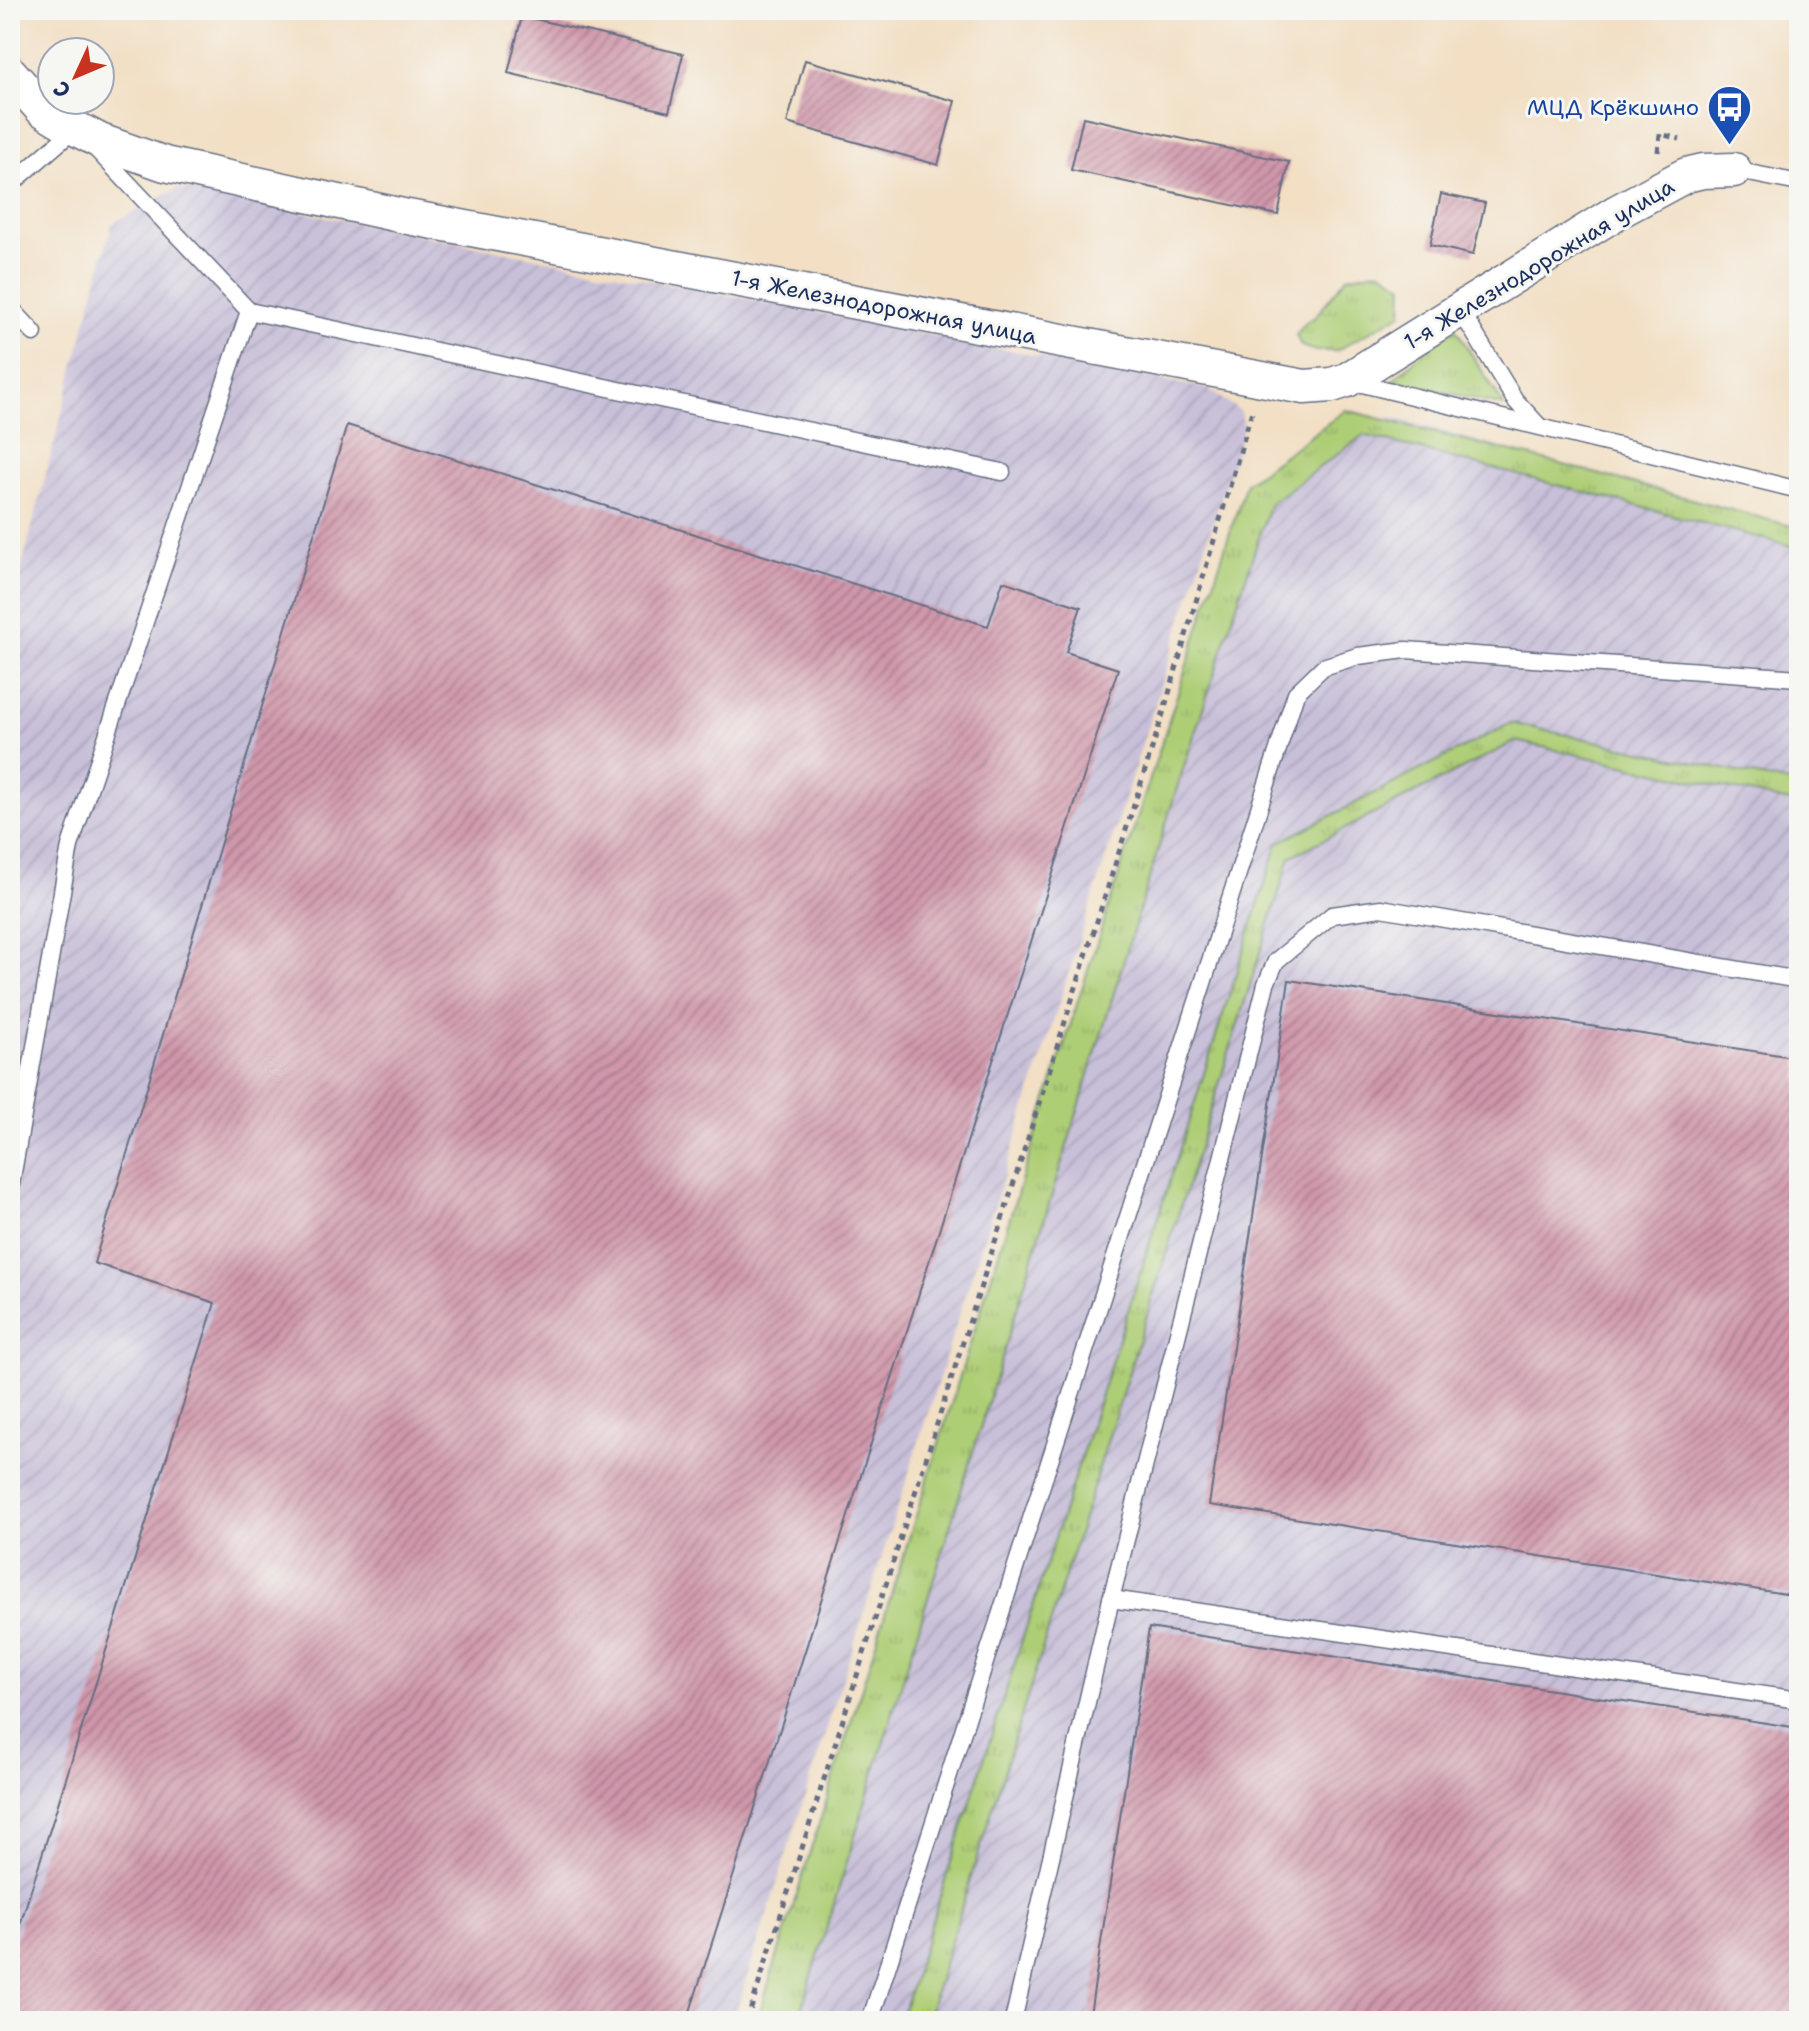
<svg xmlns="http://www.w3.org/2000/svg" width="1809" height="2031" viewBox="0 0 1809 2031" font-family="'Shantell Sans',sans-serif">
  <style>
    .industrial { fill: url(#industrial-furrows) }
    .grass { fill: url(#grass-tufts); stroke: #647e6a; stroke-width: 2 }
    .building { fill: url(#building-hatch) }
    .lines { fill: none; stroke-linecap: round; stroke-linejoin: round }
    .service-casing { stroke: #666d82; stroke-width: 19 }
    .minor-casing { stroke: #666d82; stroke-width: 37 }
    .path { stroke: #666d82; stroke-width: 5; stroke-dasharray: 6 6; stroke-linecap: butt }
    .service { stroke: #fff; stroke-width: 16 }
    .minor { stroke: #fff; stroke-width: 34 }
    .rail { stroke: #1b2f5e; stroke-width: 6; stroke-dasharray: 12 6; stroke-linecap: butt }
    .labels { text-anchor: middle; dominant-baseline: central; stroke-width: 6; stroke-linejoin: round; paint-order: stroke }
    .transit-label { font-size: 22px; fill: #164399; stroke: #f6f6f2; text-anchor: end }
    .street-label { font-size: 22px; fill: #1b2f5e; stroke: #f6f6f2 }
  </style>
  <defs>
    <pattern id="industrial-furrows" width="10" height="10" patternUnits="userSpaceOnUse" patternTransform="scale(2)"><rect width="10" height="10" fill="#c8bfd8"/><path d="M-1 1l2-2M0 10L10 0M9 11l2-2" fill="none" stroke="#aba4bc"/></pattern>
    <pattern id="grass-tufts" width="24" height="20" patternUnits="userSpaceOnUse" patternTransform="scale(2)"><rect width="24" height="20" fill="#aece76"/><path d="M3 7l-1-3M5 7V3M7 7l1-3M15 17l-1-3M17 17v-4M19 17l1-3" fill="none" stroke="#95b168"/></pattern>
    <pattern id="building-hatch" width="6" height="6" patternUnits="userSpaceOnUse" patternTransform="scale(2)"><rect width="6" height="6" fill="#d097aa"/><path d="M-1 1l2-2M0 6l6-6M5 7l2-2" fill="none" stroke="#a87c8e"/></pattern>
  </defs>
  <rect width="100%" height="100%" fill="#f6f6f2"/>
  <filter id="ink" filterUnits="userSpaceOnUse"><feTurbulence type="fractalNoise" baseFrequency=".0125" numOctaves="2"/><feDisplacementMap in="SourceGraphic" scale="16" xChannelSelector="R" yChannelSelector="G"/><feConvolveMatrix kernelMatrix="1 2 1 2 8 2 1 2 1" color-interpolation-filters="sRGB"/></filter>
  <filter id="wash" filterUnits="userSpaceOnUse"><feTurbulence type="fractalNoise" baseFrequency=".006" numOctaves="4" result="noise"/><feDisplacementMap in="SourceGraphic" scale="32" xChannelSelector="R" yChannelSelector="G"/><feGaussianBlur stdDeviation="1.8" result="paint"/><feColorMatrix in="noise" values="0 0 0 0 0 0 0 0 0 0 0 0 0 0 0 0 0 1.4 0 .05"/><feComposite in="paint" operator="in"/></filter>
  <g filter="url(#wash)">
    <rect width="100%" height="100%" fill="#f2dfc4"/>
    <g class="industrial">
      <path d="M179 188 1208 389 1240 411 1244 426 733 2021H10V611L112 224Z"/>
      <path d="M1389 417 1799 529V2021H798L1167 823 1270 503Z"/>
    </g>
    <g class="grass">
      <path d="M1380 270 1403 285 1402 313 1336 351H1316L1301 346 1296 335 1307 321 1314 318 1347 277Z"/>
      <path d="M1456 329 1504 406 1393 380 1431 345Z"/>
      <path d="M1346 410 1564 465 1799 528V548L1364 435 1270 503 1176 791 798 2021H757L1078 1001 1246 483Z"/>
      <path d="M1511 723 1799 785V804L1516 741 1290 857 926 2021H900L1278 843Z"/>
    </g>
    <g id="blocks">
      <g class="building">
        <path d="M522 16 683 54 669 112 508 73Z"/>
        <path d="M805 60 955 101 938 165 787 123Z"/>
        <path d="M1083 117 1289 162 1278 215 1071 170Z"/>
        <path d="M1441 194 1485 203 1473 255 1430 245Z"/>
        <path d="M347 425 988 626 1003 581 1081 607 1066 652 1118 669 687 2021H10V1957L215 1303 94 1263Z"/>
        <path d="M1289 980 1799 1058V1596L1209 1505Z"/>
        <path d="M1149 1628 1799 1728V2021H1089Z"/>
      </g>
    </g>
  </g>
  <g filter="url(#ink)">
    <use href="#blocks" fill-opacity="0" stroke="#666d82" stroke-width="2"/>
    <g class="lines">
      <defs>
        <g id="service">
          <path d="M94 147 249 311"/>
          <path d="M1734 170 1799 183"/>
          <path d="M10 185 76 128 78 131"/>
          <path d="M10 307 34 333"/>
          <path d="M1459 308 1515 400 1537 424"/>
          <path d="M1350 381 1799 490"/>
          <path d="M10 1190 70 846 249 311 1002 472"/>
          <path d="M1111 1599 1799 1700"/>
          <path d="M870 2021 1296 693 1323 667 1358 656 1406 650 1799 678"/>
          <path d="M1013 2021 1111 1599 1266 984 1276 961 1332 915 1381 908 1799 980"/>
        </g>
        <path id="minor" d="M10 73 42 109 60 120 100 141 165 164 408 217 1304 387 1332 385 1347 380 1617 212 1686 175 1703 171 1734 170"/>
      </defs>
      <use href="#service" class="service-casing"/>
      <use href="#minor" class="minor-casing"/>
      <g class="path">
        <path d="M1658 152 1660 134 1680 139"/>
        <path d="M747 2021 1162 717 1252 411"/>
      </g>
      <use href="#service" class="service"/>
      <use href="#minor" class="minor"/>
      <path class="rail" d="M10 12 14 10"/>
    </g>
  </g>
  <defs>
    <symbol id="bus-pin" viewBox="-11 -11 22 30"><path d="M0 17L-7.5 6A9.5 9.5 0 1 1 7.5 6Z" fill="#1a4fb4" stroke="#f6f6f2"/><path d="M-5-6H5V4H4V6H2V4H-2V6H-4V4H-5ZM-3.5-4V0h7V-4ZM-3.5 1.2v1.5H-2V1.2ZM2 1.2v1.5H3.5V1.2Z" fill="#fff"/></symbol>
  </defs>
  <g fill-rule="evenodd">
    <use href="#bus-pin" x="1704" y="82" width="51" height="69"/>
  </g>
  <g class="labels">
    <g class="transit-label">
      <text x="1699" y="107">МЦД Крёкшино</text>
    </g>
    <g class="street-label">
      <text transform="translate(1539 264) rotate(-31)">1-я Железнодорожная улица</text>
      <text transform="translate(884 307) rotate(11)">1-я Железнодорожная улица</text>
    </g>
  </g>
  <rect width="1809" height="2031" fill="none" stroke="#f6f6f2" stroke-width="40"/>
  <g transform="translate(76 76) rotate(226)"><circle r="38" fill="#f6f6f2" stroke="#9ea6b7" stroke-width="2"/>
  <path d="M0-6L14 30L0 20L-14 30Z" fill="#c8321e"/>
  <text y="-12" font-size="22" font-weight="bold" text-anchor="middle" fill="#1b2f5e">С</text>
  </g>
</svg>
